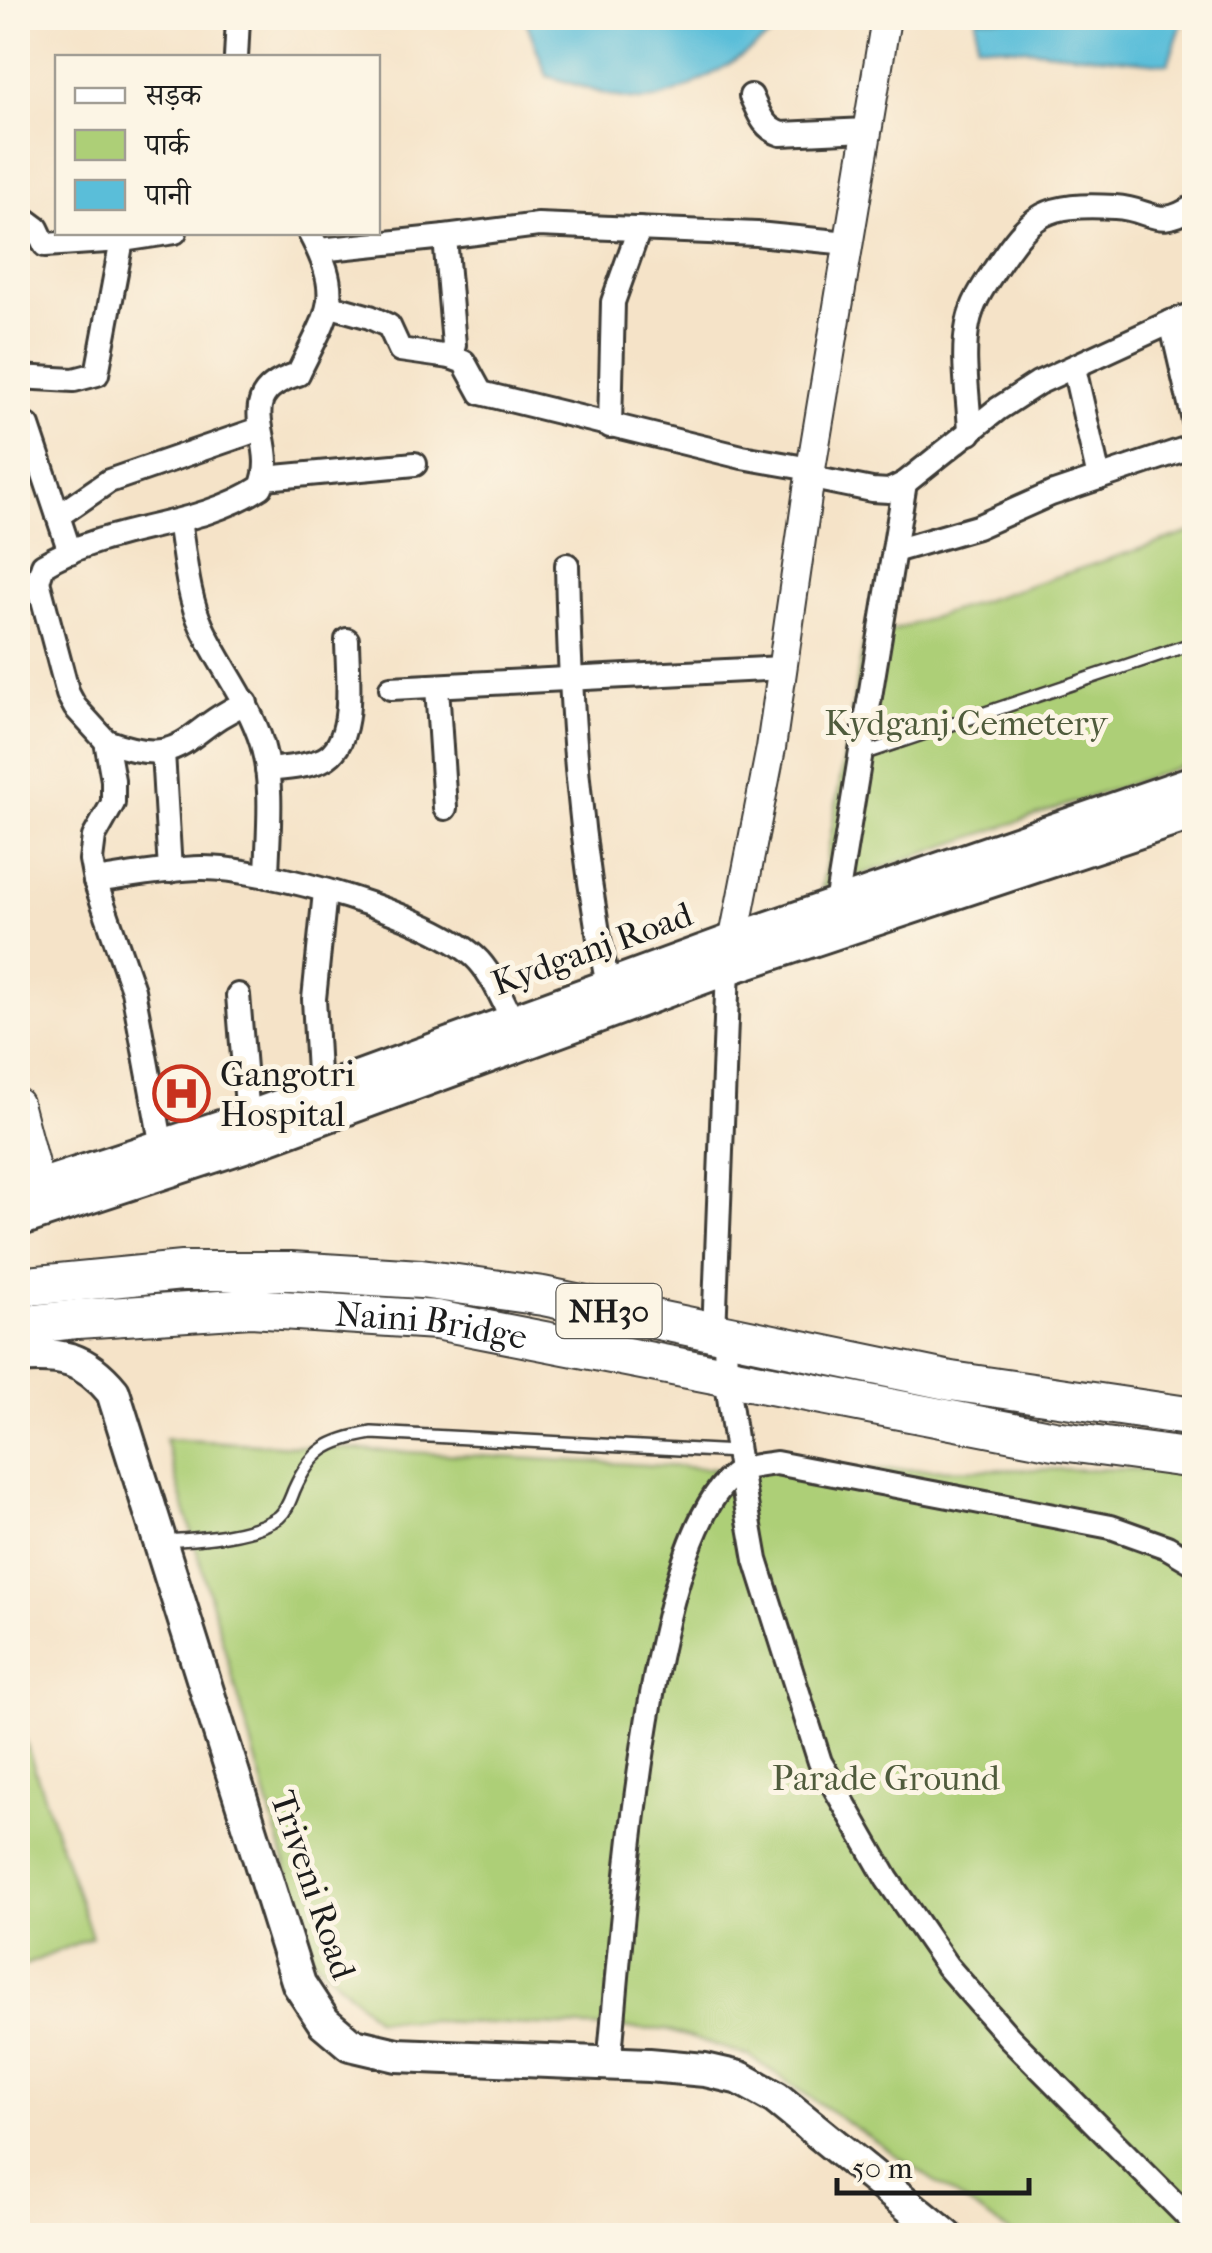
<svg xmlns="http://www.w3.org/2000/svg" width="1212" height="2253" viewBox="0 0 1212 2253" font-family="'IM FELL French Canon','Noto Serif Devanagari',serif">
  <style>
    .green { fill: #adcf77; stroke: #64764a; stroke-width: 2.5 }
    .water { fill: #5abed9; stroke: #3b6d7a; stroke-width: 2.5 }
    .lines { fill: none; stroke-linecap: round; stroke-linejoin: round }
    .service-casing { stroke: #3d3a36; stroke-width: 16 }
    .minor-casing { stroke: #3d3a36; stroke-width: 28 }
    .tertiary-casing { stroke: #3d3a36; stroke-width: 32 }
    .secondary-casing { stroke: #3d3a36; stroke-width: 38 }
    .trunk-casing { stroke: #3d3a36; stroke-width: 42 }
    .service { stroke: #fff; stroke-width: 11 }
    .minor { stroke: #fff; stroke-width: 22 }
    .tertiary { stroke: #fff; stroke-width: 28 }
    .secondary { stroke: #fff; stroke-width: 32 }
    .trunk { stroke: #fff; stroke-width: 38 }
    .labels { text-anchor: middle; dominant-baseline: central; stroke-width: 10; stroke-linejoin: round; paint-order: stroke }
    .shield { fill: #fcf5e5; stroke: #5f5d58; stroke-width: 2.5 }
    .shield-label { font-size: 32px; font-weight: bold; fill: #1c1c1c }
    .park-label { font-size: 35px; fill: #4f5b3c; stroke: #fcf5e5 }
    .street-label { font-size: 35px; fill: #1c1c1c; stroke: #fcf5e5 }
    .poi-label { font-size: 35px; fill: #1c1c1c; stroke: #fcf5e5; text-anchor: start }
  </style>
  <rect width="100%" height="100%" fill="#fcf5e5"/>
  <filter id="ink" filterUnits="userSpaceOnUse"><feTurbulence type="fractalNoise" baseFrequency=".01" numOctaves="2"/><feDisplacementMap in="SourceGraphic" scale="20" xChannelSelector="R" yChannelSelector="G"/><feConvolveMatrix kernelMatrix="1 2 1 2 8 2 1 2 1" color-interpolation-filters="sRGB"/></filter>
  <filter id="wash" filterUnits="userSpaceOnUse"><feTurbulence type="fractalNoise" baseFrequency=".0048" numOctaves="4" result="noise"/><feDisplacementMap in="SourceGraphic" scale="40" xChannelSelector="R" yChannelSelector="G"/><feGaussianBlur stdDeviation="2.25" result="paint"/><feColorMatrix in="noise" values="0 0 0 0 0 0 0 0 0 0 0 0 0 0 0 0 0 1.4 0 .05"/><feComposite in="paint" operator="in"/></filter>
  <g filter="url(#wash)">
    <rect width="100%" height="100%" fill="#f5e3c8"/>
    <g class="green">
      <path d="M1194 531V762L822 888 864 640Z"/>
      <path d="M165 1439 739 1470 1194 1469V2235H1014L749 2056 666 2030 376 2019 312 1957Z"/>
      <path d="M18 1720 92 1937 18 1968Z"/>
    </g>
    <g class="water">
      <path d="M525 18H795C762 43 679 104 638 100 608 98 576 84 547 76Z"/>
      <path d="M976 18H1184L1168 64 977 44Z"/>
    </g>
  </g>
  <g filter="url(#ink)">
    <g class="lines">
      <defs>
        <g id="service">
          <path d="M860 755 1194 643"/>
          <path d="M164 1541C196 1539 253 1536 279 1517 287 1510 290 1500 294 1490 312 1449 330 1440 372 1433L737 1452"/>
        </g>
        <g id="minor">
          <path d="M236 58 238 18"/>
          <path d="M751 96C759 113 763 128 781 134L867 130"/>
          <path d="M18 214 37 228 45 245 122 240"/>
          <path d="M319 250 445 237"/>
          <path d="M331 306 370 317 389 326 400 350 450 357"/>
          <path d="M1171 322 1194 421"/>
          <path d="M1074 368 1099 478"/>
          <path d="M18 377 74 380 97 374 122 240 175 232"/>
          <path d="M28 426 70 552"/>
          <path d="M610 426 613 302 639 229"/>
          <path d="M970 433C969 398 961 358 968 324 972 303 983 287 995 269 1032 213 1045 203 1115 207 1152 209 1157 231 1194 206"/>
          <path d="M811 469 742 457 481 393 464 362 450 357 454 345 445 237 538 225 757 234 848 243"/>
          <path d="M265 478 415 464"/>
          <path d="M812 478 872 490 889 491 905 483 998 409 1038 383 1171 322 1194 314"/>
          <path d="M58 516 109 481 260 429"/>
          <path d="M179 521C185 556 187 595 202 627 221 668 249 701 262 744 274 786 268 833 267 876"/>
          <path d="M894 551 977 527 1051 494 1194 446"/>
          <path d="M567 565C570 710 579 844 608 986"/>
          <path d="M38 581 43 565C110 524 195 530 261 487 282 441 225 396 298 374 327 313 346 299 309 232"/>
          <path d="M18 585 38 581 68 694 75 707 106 741 113 780V803L94 837 91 860 95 881 133 990 162 1147"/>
          <path d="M437 687 445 808"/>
          <path d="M391 688 783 668"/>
          <path d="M106 741C187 771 182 730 246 703"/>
          <path d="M163 752 170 871"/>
          <path d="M267 770C285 768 305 767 322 760 358 744 347 673 347 640"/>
          <path d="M95 881C130 876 166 869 201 868 264 867 436 915 479 961 494 978 503 1001 513 1021"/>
          <path d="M836 904 905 483"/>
          <path d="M238 995 248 1118"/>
          <path d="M319 1092 314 999 325 892"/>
          <path d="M714 1334 728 968"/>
          <path d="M725 1336 726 1376 737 1452 756 1560 820 1762 887 1879 947 1966 1009 2037 1194 2223"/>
          <path d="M609 2064C621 1951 645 1529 739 1471 748 1466 765 1465 776 1463L1111 1527 1167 1547 1194 1563"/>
        </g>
        <g id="tertiary">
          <path d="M730 958 771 748 811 469 886 18"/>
          <path d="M18 1103 45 1206"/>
        </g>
        <g id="secondary">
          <path d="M18 1193 248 1118 734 940 1194 782"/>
          <path d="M18 1220 253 1143 728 968 1194 813"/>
          <path d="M18 1357C61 1353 85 1358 113 1392L299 1984 324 2022 350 2044 397 2055 649 2065 705 2070 740 2078 776 2098 946 2236"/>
        </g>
        <g id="trunk">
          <path d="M18 1287 182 1271H291L421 1279 543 1296 951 1381 1194 1417"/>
          <path id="s1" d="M18 1326 77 1319 251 1308 436 1320 1054 1440 1194 1459"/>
        </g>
      </defs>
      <use href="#service" class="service-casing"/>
      <use href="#minor" class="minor-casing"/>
      <use href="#tertiary" class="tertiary-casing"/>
      <use href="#secondary" class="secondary-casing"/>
      <use href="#trunk" class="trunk-casing"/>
      <use href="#service" class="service"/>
      <use href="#minor" class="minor"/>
      <use href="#tertiary" class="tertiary"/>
      <use href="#secondary" class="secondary"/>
      <use href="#trunk" class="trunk"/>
    </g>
  </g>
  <defs>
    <symbol id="hospital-ring" viewBox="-11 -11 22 22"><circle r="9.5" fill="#fcf5e5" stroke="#c8321e" stroke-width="1.5"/><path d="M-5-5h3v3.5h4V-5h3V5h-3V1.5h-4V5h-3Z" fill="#c8321e"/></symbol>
  </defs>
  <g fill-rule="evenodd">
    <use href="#hospital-ring" x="150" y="1062" width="63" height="63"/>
  </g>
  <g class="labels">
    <rect class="shield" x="556.5" y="1284" width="105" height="54" rx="8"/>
    <g class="shield-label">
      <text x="609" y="1311">NH30</text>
    </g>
    <g class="park-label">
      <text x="966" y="723">Kydganj Cemetery</text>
      <text x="886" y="1778">Parade Ground</text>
    </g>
    <g class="street-label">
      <text transform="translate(592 949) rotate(-20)">Kydganj Road</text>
      <text stroke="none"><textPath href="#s1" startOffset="415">Naini Bridge</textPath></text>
      <text transform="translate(313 1885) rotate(71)">Triveni Road</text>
    </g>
    <g class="poi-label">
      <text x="220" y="1074">Gangotri<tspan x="220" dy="40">Hospital</tspan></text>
    </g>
  </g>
  <rect width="1212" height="2253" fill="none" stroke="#fcf5e5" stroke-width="60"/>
  <rect x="55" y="55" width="325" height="180" fill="#fcf5e5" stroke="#a29e95" stroke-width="2.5"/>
  <rect x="75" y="88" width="50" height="15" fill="#ffffff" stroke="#a29e95" stroke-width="2.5"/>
  <text x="145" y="105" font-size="30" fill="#1c1c1c">सड़क</text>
  <rect x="75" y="130" width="50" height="30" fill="#adcf77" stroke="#a29e95" stroke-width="2.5"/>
  <text x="145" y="155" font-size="30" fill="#1c1c1c">पार्क</text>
  <rect x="75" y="180" width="50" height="30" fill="#5abed9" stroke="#a29e95" stroke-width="2.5"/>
  <text x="145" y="205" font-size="30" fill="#1c1c1c">पानी</text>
  <path d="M837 2178v15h192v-15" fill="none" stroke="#1c1c1c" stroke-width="5"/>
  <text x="852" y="2178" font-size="30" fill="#1c1c1c" stroke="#fcf5e5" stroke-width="8" paint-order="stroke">50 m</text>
</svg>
